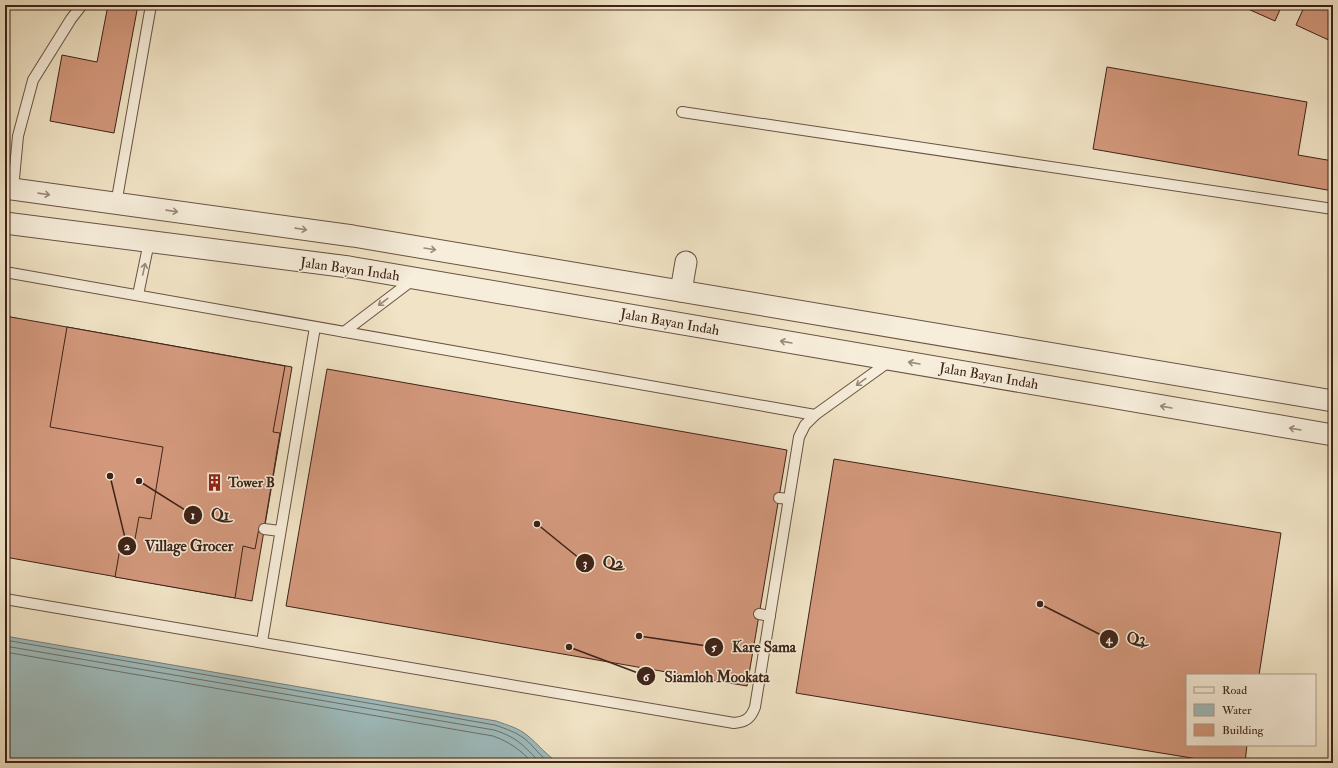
<svg xmlns="http://www.w3.org/2000/svg" width="1338" height="768" viewBox="0 0 1338 768" font-family="'IM FELL Double Pica',serif">
  <style>
    .water { fill: #9ebcbd; stroke: #777e7b }
    .lines { fill: none; stroke-linecap: round; stroke-linejoin: round }
    .shore { stroke: #6e6f6a; stroke-width: 1 }
    .building { fill: #d3987c; stroke: #3d2217 }
    .lane-casing { stroke: #6a5243; stroke-width: 12 }
    .street-casing { stroke: #6a5243; stroke-width: 23 }
    .lane { stroke: #f6edda; stroke-width: 10 }
    .street { stroke: #f6edda; stroke-width: 21 }
    .oneway { stroke: #9a8878 }
    .labels { text-anchor: middle; dominant-baseline: central; stroke-width: 3; stroke-linejoin: round; paint-order: stroke }
    .street-label { font-size: 14px; fill: #3d2217; stroke: #f6edda }
    .poi-label { font-size: 14px; font-weight: bold; fill: #3d2217; stroke: #f6edda; text-anchor: start }
    .leader { fill: none; stroke: #3d2217; stroke-width: 1.5 }
    .callout-dot { fill: #3d2217; stroke: #f6edda; stroke-width: 1.5 }
    .mark-label { font-size: 12px; text-anchor: middle; font-weight: bold; fill: #fff }
    .callout-label { font-size: 15px; text-anchor: middle; font-weight: bold; fill: #3d2217; stroke: #f6edda; stroke-width: 3; stroke-linejoin: round; paint-order: stroke }
  </style>
  <rect width="100%" height="100%" fill="#f1e4c6"/>
  <filter id="stains"><feTurbulence type="fractalNoise" baseFrequency=".005" numOctaves="4"/><feColorMatrix values="0 0 0 0 .2 0 0 0 0 .09 0 0 0 0 .02 0 0 0 .5 -.17"/></filter>
  <radialGradient id="worn" r=".72"><stop offset=".6" stop-color="#630" stop-opacity="0"/><stop offset="1" stop-color="#630" stop-opacity=".3"/></radialGradient>
  <path class="water" d="M5 636 496 721C507 725 519 728 528 736 539 745 546 755 559 763H5Z"/>
  <g class="lines">
    <g class="shore">
      <path d="M5 640 495 725C506 729 516 732 525 739 534 746 540 757 551 763"/>
      <path d="M5 646 494 730C519 738 523 746 541 763"/>
      <path d="M5 652 493 736C510 742 520 750 533 763"/>
    </g>
  </g>
  <g class="building">
    <path d="M108 5H138L114 133 50 121 62 55 97 62Z"/>
    <path d="M1239 5H1282L1275 21Z"/>
    <path d="M1305 5H1333V42L1296 25Z"/>
    <path d="M1107 67 1307 102 1298 155 1333 161V191L1093 149Z"/>
    <path d="M5 316 20 319 5 402Z"/>
    <path d="M5 316 292 367 252 601 5 557Z"/>
    <path d="M67 327 285 366 273 432 280 433 264 529 259 528 255 549 243 546 235 598 115 577 122 537 135 539 139 517 151 519 163 447 50 427Z"/>
    <path d="M327 369 787 450 747 686 286 606Z"/>
    <path d="M834 459 1281 533 1259 675H1187V745H1247L1245 763H1222L796 693Z"/>
  </g>
  <g class="lines">
    <defs>
      <g id="lane">
        <path d="M682 112 1333 209"/>
        <path d="M13 189 18 136 33 80 71 19 82 5"/>
        <path d="M116 204 151 5"/>
        <path d="M5 272 815 415"/>
        <path d="M138 295 149 242"/>
        <path d="M344 332 414 279"/>
        <path d="M779 498 789 499"/>
        <path d="M264 529 280 531"/>
        <path d="M5 599 734 723C746 722 751 718 755 707L799 437 805 425 815 415 890 361"/>
        <path d="M759 614 770 616"/>
        <path d="M262 642 315 327"/>
      </g>
      <g id="street">
        <path d="M5 188 353 236 1333 401"/>
        <path d="M5 223 349 267 1333 435"/>
        <path d="M681 291 686 262"/>
      </g>
    </defs>
    <use href="#lane" class="lane-casing"/>
    <use href="#street" class="street-casing"/>
    <use href="#lane" class="lane"/>
    <use href="#street" class="street"/>
  </g>
  <defs><path id="oneway-shaft" d="M-6 0H5M1.5-3L5.5 0L1.5 3" fill="none" stroke-width="1.6" stroke-linecap="round" stroke-linejoin="round"/></defs>
  <g class="oneway">
    <use href="#oneway-shaft" transform="translate(44 194) rotate(8)"/>
    <use href="#oneway-shaft" transform="translate(172 211) rotate(8)"/>
    <use href="#oneway-shaft" transform="translate(301 229) rotate(8)"/>
    <use href="#oneway-shaft" transform="translate(430 249) rotate(9)"/>
    <use href="#oneway-shaft" transform="translate(144 269) rotate(-78)"/>
    <use href="#oneway-shaft" transform="translate(383 302) rotate(143)"/>
    <use href="#oneway-shaft" transform="translate(786 342) rotate(-170)"/>
    <use href="#oneway-shaft" transform="translate(914 363) rotate(-170)"/>
    <use href="#oneway-shaft" transform="translate(861 382) rotate(144)"/>
    <use href="#oneway-shaft" transform="translate(1166 407) rotate(-170)"/>
    <use href="#oneway-shaft" transform="translate(1295 429) rotate(-170)"/>
  </g>
  <defs>
    <symbol id="building-bare" viewBox="-9 -9 18 18"><path d="M-4-6H4V6H1V3H-1V6H-4ZM-2.5-4.3h1.7v1.8h-1.7ZM.8-4.3h1.7v1.8H.8ZM-2.5-1h1.7V.8h-1.7ZM.8-1h1.7V.8H.8Z" fill="#8f2418" stroke="#f6edda" stroke-width="2.5" paint-order="stroke"/></symbol>
  </defs>
  <g fill-rule="evenodd">
    <use href="#building-bare" x="202" y="470" width="25" height="25"/>
  </g>
  <g class="labels">
    <g class="street-label">
      <text transform="translate(350 269) rotate(8)">Jalan Bayan Indah</text>
      <text transform="translate(670 322) rotate(10)">Jalan Bayan Indah</text>
      <text transform="translate(989 376) rotate(10)">Jalan Bayan Indah</text>
    </g>
    <g class="poi-label">
      <text x="228" y="482">Tower B</text>
    </g>
  </g>
  <path class="leader" d="M139 481L193 515M110 476L127 546M537 524L585 563M1040 604L1109 639M639 636L714 647M569 647L646 676"/>
  <g class="callout-dot">
    <circle cx="139" cy="481" r="4"/>
    <circle cx="110" cy="476" r="4"/>
    <circle cx="537" cy="524" r="4"/>
    <circle cx="1040" cy="604" r="4"/>
    <circle cx="639" cy="636" r="4"/>
    <circle cx="569" cy="647" r="4"/>
    <circle cx="193" cy="515" r="10"/>
    <circle cx="127" cy="546" r="10"/>
    <circle cx="585" cy="563" r="10"/>
    <circle cx="1109" cy="639" r="10"/>
    <circle cx="714" cy="647" r="10"/>
    <circle cx="646" cy="676" r="10"/>
  </g>
  <g class="mark-label">
    <text x="193" y="519">1</text>
    <text x="127" y="550">2</text>
    <text x="585" y="567">3</text>
    <text x="1109" y="643">4</text>
    <text x="714" y="651">5</text>
    <text x="646" y="681">6</text>
  </g>
  <g class="callout-label">
    <text x="220" y="520">Q1</text>
    <text x="189" y="551">Village Grocer</text>
    <text x="613" y="568">Q2</text>
    <text x="1136" y="644">Q3</text>
    <text x="764" y="652">Kare Sama</text>
    <text x="717" y="682">Siamloh Mookata</text>
  </g>
  <rect width="1338" height="768" fill="none" stroke="#f1e4c6" stroke-width="20"/>
  <rect x="6" y="6" width="1326" height="756" fill="none" stroke="#3d2217" stroke-width="2"/>
  <rect x="10" y="10" width="1318" height="748" fill="none" stroke="#3d2217"/>
  <rect x="1186" y="674" width="130" height="72" fill="#f6edda" stroke="#ac9c8c"/>
  <rect x="1194" y="687" width="20" height="6" fill="#f6edda" stroke="#ac9c8c"/>
  <text x="1222" y="694" font-size="12" fill="#3d2217">Road</text>
  <rect x="1194" y="704" width="20" height="12" fill="#9ebcbd" stroke="#ac9c8c"/>
  <text x="1222" y="714" font-size="12" fill="#3d2217">Water</text>
  <rect x="1194" y="724" width="20" height="12" fill="#d3987c" stroke="#ac9c8c"/>
  <text x="1222" y="734" font-size="12" fill="#3d2217">Building</text>
  <rect width="100%" height="100%" filter="url(#stains)"/>
  <rect width="100%" height="100%" fill="url(#worn)"/>
</svg>
